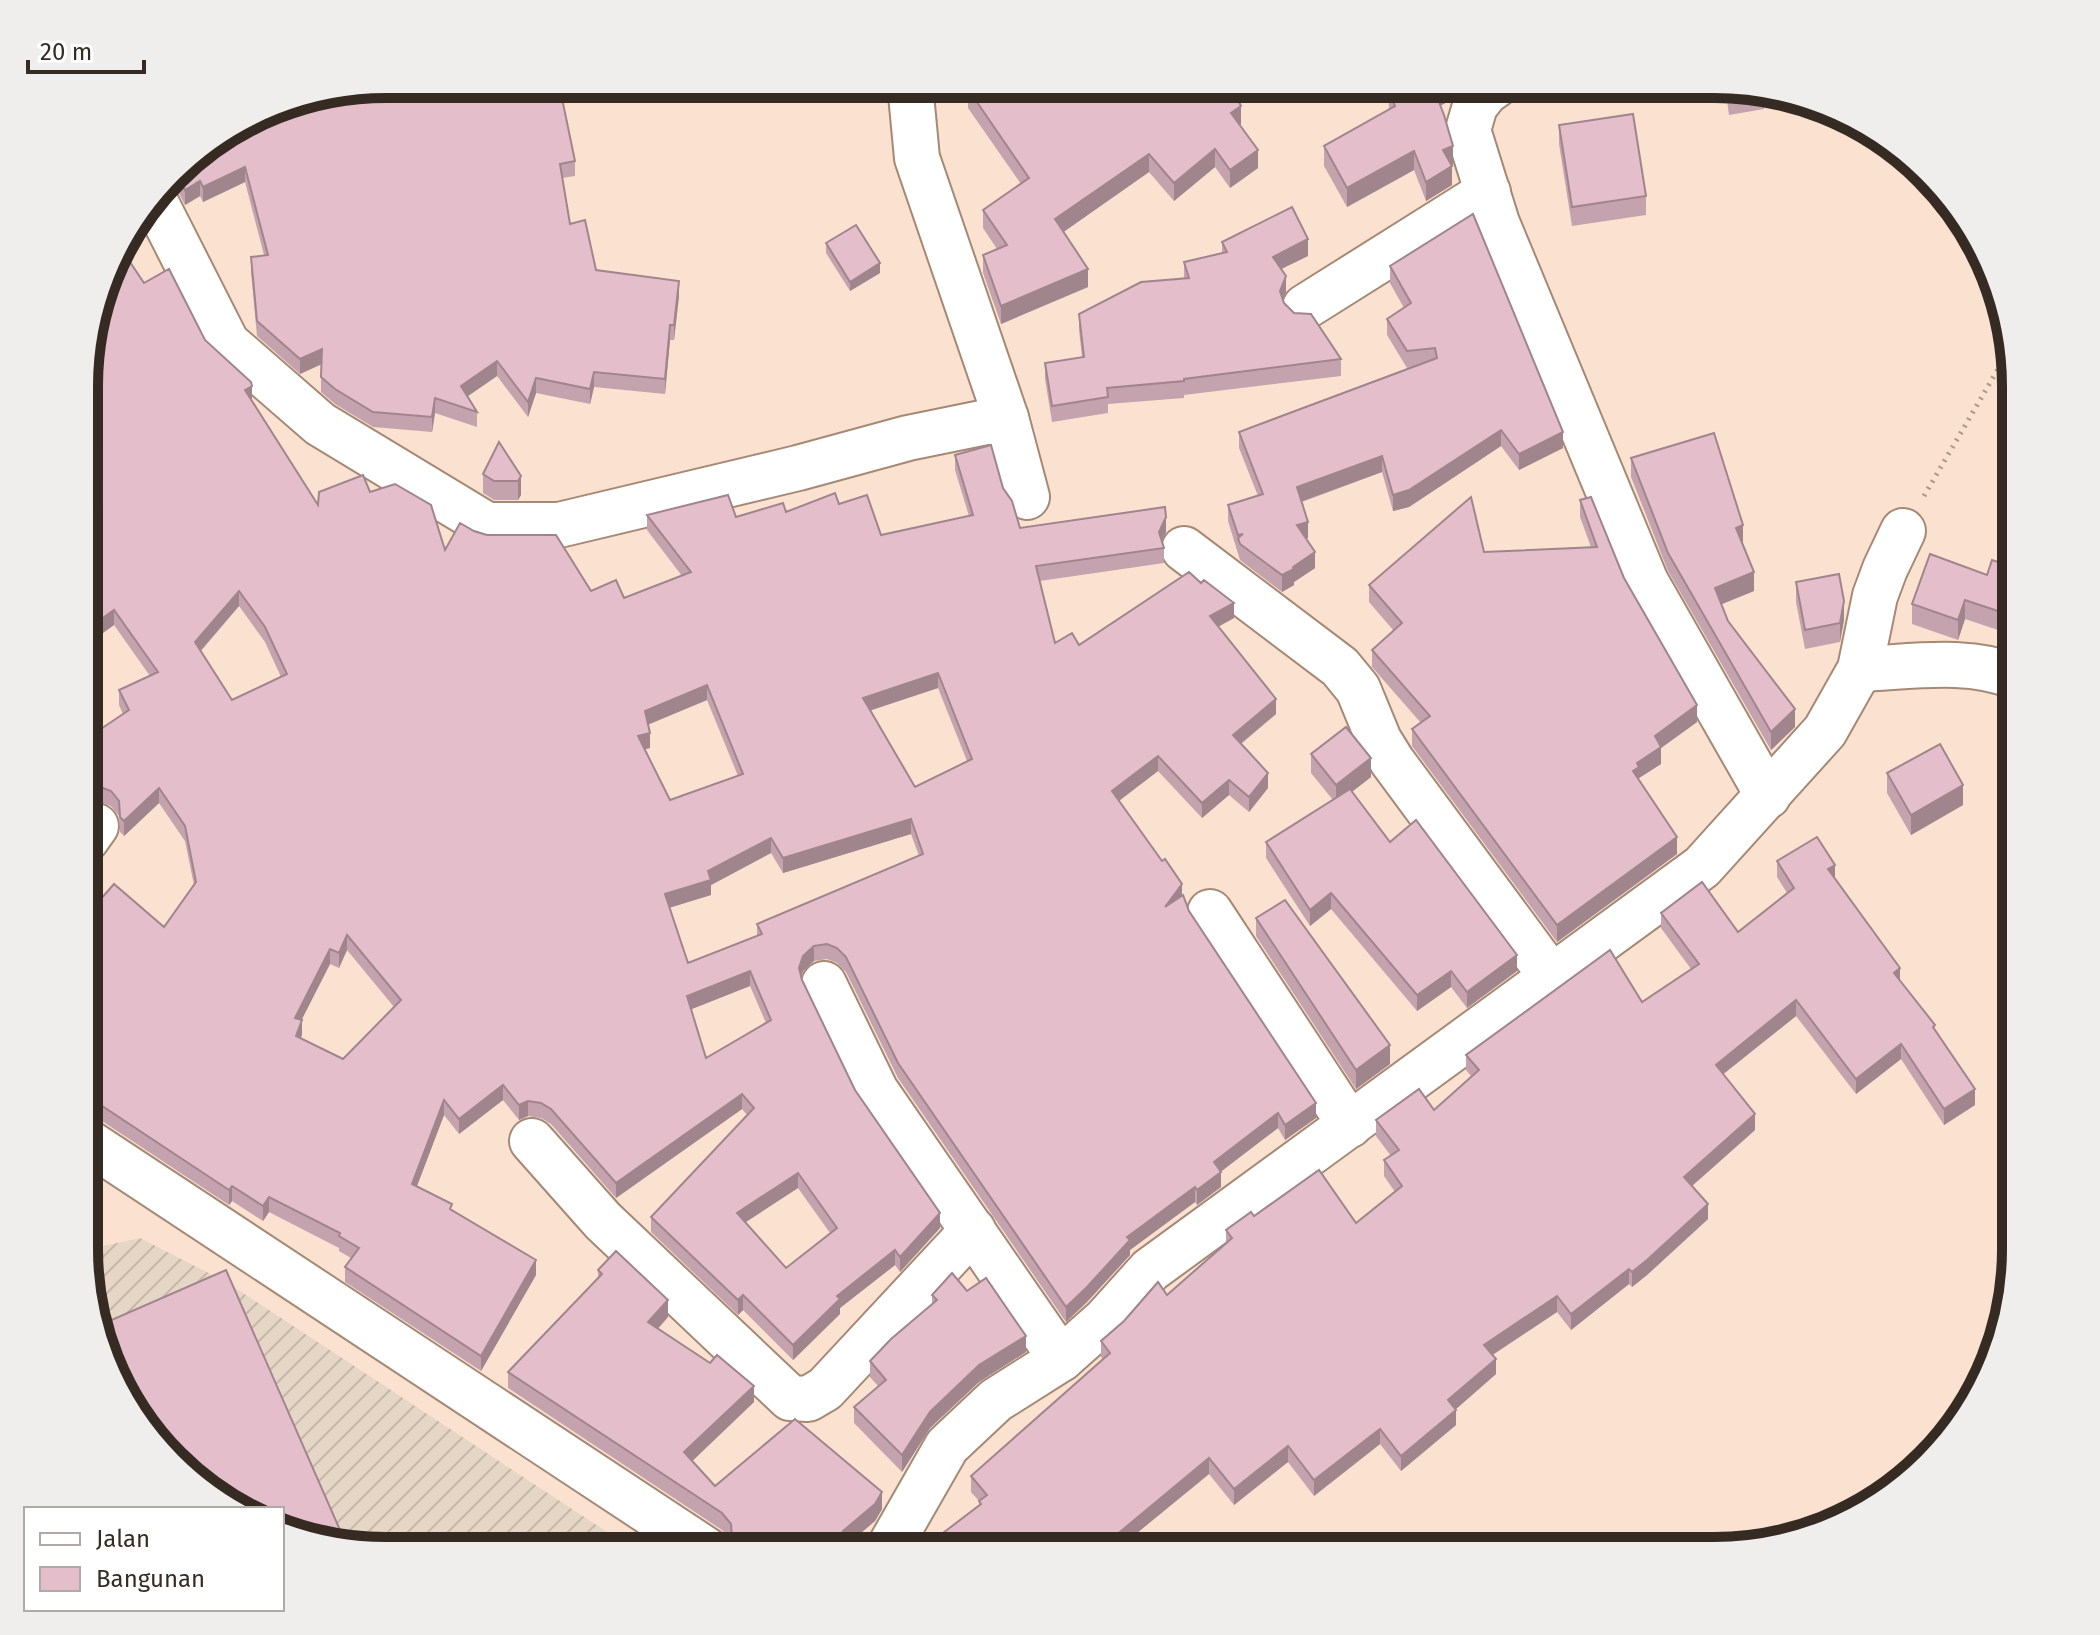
<svg xmlns="http://www.w3.org/2000/svg" width="2100" height="1635" viewBox="0 0 2100 1635" font-family="'Fira Sans',sans-serif">
  <style>
    .industrial { fill: url(#industrial-furrows) }
    .lines { fill: none; stroke-linecap: round; stroke-linejoin: round }
    .minor-casing { stroke: #a68975; stroke-width: 48 }
    .path { stroke: #ab9889; stroke-width: 5; stroke-dasharray: 2 6; stroke-linecap: butt }
    .minor { stroke: #fff; stroke-width: 44 }
    .wall { fill: #c4a3ae; fill-rule: evenodd }
    .shaded-wall { fill: #a0858d }
    .building { fill: #e4beca; stroke: #a0858d; stroke-width: 2; fill-rule: evenodd }
    .rim { fill: none; stroke: #362b22; stroke-width: 10 }
  </style>
  <defs>
    <pattern id="industrial-furrows" width="10" height="10" patternUnits="userSpaceOnUse" patternTransform="scale(2)"><rect width="10" height="10" fill="#e6d6c5"/><path d="M-1 1l2-2M0 10L10 0M9 11l2-2" fill="none" stroke="#c6b8a9"/></pattern>
  </defs>
  <rect width="100%" height="100%" fill="#fbe2d0"/>
  <path class="industrial" d="M140 1238 226 1282 636 1551 367 1550 282 1531V1509L115 1383 85 1269V1250Z"/>
  <g class="lines">
    <defs>
      <g id="minor">
        <path d="M910 84 917 158 1006 418 1027 497"/>
        <path d="M1496 85 1486 92 1475 106 1468 130 1497 223 1646 582 1768 796"/>
        <path d="M154 199 227 343 320 424 487 525H559L798 468 908 438 1006 418"/>
        <path d="M1305 307 1488 192"/>
        <path d="M1184 549 1340 667 1358 689 1379 740 1392 761 1551 976"/>
        <path d="M1860 669C1911 667 1968 657 2016 677"/>
        <path d="M86 840 96 826"/>
        <path d="M1210 912 1350 1125"/>
        <path d="M824 984 876 1091 1061 1359"/>
        <path d="M85 1140 708 1551"/>
        <path d="M532 1141 603 1221 790 1398 808 1399 825 1389 973 1230"/>
        <path d="M887 1551 947 1446 996 1400 1061 1359 1105 1320 1150 1270 1702 867 1825 731 1860 669 1875 596 1885 569 1903 531"/>
      </g>
    </defs>
    <use href="#minor" class="minor-casing"/>
    <path class="path" d="M1924 496 2008 352"/>
    <use href="#minor" class="minor"/>
  </g>
  <g class="wall">
    <path d="M386 84H580V95L562 98 575 161V176L562 178 570 224 596 270 679 296 674 340H670L665 394 594 387 590 404 536 393 528 417 497 376 467 396 477 412V427L435 413 432 432 373 427 335 404 321 392V364L300 374 257 336 251 272V257L264 255 245 182 203 202 200 196 185 205 176 188 169 180 187 159Z"/>
    <path d="M1433 84H1462L1451 100 1440 105 1453 166H1452V185L1426 201 1414 170 1347 207 1324 166V146L1389 110 1388 89 1440 104Z"/>
    <path d="M1725 85H1733L1764 95V109L1729 115Z"/>
    <path d="M968 89 1241 124 1240 125 1258 168 1230 188 1215 167 1174 201 1149 172 1063 232 1088 287 1001 324 983 273V255L997 249 983 228V210L1021 184 968 108Z"/>
    <path d="M1559 125 1646 196V215L1572 226 1559 144Z"/>
    <path d="M1222 242 1308 256 1281 269 1286 292 1283 300 1284 303 1341 359V376L1184 395V398L1108 404V413L1052 422 1045 379V363L1082 357 1079 330V314L1184 278V262L1222 253Z"/>
    <path d="M826 243 880 273 850 291 826 253Z"/>
    <path d="M1390 266 1563 448 1519 470 1501 446 1409 507 1393 511 1382 472 1302 502 1308 538H1306L1315 568 1294 582V585L1282 592 1240 560 1228 521V505L1258 496 1239 448V432L1415 367 1407 368 1387 335V319L1404 308 1390 283Z"/>
    <path d="M144 283 205 340 252 401 318 505 370 492 445 550 474 531 591 591 624 598 682 576 647 530V515L736 517 839 504 881 535 969 516 955 470V455L1003 488 1020 528 1166 532 1162 541 1164 548V563L1040 581 1055 643 1079 645 1234 618 1218 627 1276 714 1241 744 1268 788 1249 812 1229 795 1202 818 1158 771 1119 801 1182 896 1189 911 1316 1118 1285 1140 1278 1128 1221 1171V1187L1197 1205 1195 1202 1130 1250V1255L1087 1302 1066 1322 898 1078 846 972 837 963 827 959 814 961 803 971 802 980 855 1090 940 1228 900 1272 895 1265 840 1308V1314L793 1360 743 1310 738 1315 651 1232V1217L747 1115 742 1109 616 1198 551 1124 541 1118 528 1116 519 1120 503 1100 459 1134 444 1115 417 1186 452 1210 536 1275 481 1371 345 1282V1267L351 1258 339 1251V1248L269 1212 263 1221 232 1201 229 1205 99 1119 85 1115V917L164 927 194 885 185 841 159 803 124 836 120 832 119 816 111 806 98 801 86 804V739L123 714 119 705V690L150 676 114 625 86 645 87 346ZM239 606 265 642 281 677 232 700 201 651ZM938 688 967 761 915 787 870 710ZM707 700 738 776 670 800 645 749 650 748 648 724ZM911 834 919 856 757 924V936L688 963 669 908 711 895V885L771 853 783 873ZM347 950 394 1007 343 1059 301 1038V1020L330 964 339 968ZM750 986 766 1023 706 1058 691 1009ZM798 1188 830 1233 786 1268 745 1222Z"/>
    <path d="M1631 458 1754 591 1721 604 1728 621 1795 727 1771 750 1668 571 1631 477Z"/>
    <path d="M483 474 521 476V495L518 500H494L483 493Z"/>
    <path d="M1580 500 1624 578 1697 722 1661 748V764L1639 778V781L1677 854 1557 942 1412 746V729L1421 723 1372 667V650L1394 631 1369 602V585L1484 552 1591 547 1580 517Z"/>
    <path d="M2016 568V636L1965 619 1958 640 1912 624V604L1987 575Z"/>
    <path d="M1796 582 1844 620 1840 642 1805 649 1796 602Z"/>
    <path d="M1311 754 1371 777 1352 792 1390 842 1517 971 1467 1008 1451 987 1417 1011 1331 909 1310 926 1266 858V842L1333 800 1311 773Z"/>
    <path d="M1887 773 1963 805 1911 835 1887 793Z"/>
    <path d="M1777 861 1835 878 1900 980 1935 1030 1975 1105 1944 1125 1901 1059 1856 1094 1796 1016 1723 1074 1755 1130 1692 1186 1708 1219 1647 1275 1632 1287 1629 1284 1571 1330 1557 1312 1493 1355 1496 1374 1456 1409V1425L1401 1471 1380 1444 1314 1496 1288 1462 1234 1505 1209 1474 1115 1551H944L943 1548V1533L979 1505V1501L971 1492V1476L1103 1359 1101 1357V1341L1167 1295 1226 1244V1230L1254 1216 1356 1223 1395 1192 1384 1176V1160L1391 1156 1376 1136V1120L1434 1110 1471 1076 1466 1070V1055L1642 1002 1691 969 1661 928V913L1738 932 1787 893 1777 877Z"/>
    <path d="M1256 918 1390 1064 1356 1089 1256 936Z"/>
    <path d="M598 1270 668 1317 658 1329 754 1402 692 1461 715 1486 882 1509 875 1521 855 1538 866 1551H732L731 1541 722 1530 508 1388V1372L598 1279Z"/>
    <path d="M967 1291 1026 1352 979 1382 930 1428 902 1472 854 1423V1407L878 1386 870 1377V1361L932 1304V1295Z"/>
  </g>
  <g class="shaded-wall">
    <path d="M1452 84H1462L1451 100 1440 106V91Z"/>
    <path d="M1241 106V124L1231 131V113Z"/>
    <path d="M1453 146V166L1443 170V150Z"/>
    <path d="M1215 149V167L1174 201V183Z"/>
    <path d="M1258 150V168L1230 188V170Z"/>
    <path d="M1414 151V170L1347 207V188Z"/>
    <path d="M1149 154V172L1055 238V219Z"/>
    <path d="M1452 166V185L1426 201V182Z"/>
    <path d="M245 167V182L203 202V187Z"/>
    <path d="M200 181V196L185 205V190Z"/>
    <path d="M142 216V231L121 245 124 235 137 220Z"/>
    <path d="M1308 239V256L1273 273V257Z"/>
    <path d="M880 263V273L850 291V282Z"/>
    <path d="M1088 269V287L1001 324V306Z"/>
    <path d="M1286 276V292L1280 307V291Z"/>
    <path d="M679 281V296L674 340V325Z"/>
    <path d="M670 325V340L665 394V379Z"/>
    <path d="M322 349V364L300 374V359Z"/>
    <path d="M497 361V376L461 401V386Z"/>
    <path d="M594 372V387L590 404V389Z"/>
    <path d="M536 378V393L528 417V402Z"/>
    <path d="M252 386V401L245 390Z"/>
    <path d="M435 398V413L432 432V417Z"/>
    <path d="M1501 430V446L1409 507 1393 511V495Z"/>
    <path d="M1563 432V448L1519 470V454Z"/>
    <path d="M1382 456V472L1297 503V487Z"/>
    <path d="M521 476V495L518 500V481Z"/>
    <path d="M1166 517V532L1159 547V532Z"/>
    <path d="M1308 522V538L1297 541V525Z"/>
    <path d="M1743 525V544L1736 528Z"/>
    <path d="M1315 552V568L1294 582V585L1282 592V575Z"/>
    <path d="M1754 572V591L1715 607V588Z"/>
    <path d="M239 591V606L195 657V642Z"/>
    <path d="M1965 600V619L1958 640V620Z"/>
    <path d="M1844 601V620L1840 642V623Z"/>
    <path d="M1234 603V618L1210 631V616Z"/>
    <path d="M114 610V625L86 645V630Z"/>
    <path d="M938 673V688L863 713V698Z"/>
    <path d="M707 685V700L645 726V711Z"/>
    <path d="M1276 699V714L1233 750V735Z"/>
    <path d="M1697 705V722L1661 748V764L1639 778V784L1633 771 1637 763 1655 736Z"/>
    <path d="M1795 709V727L1771 750V732Z"/>
    <path d="M650 733V748L638 751V736Z"/>
    <path d="M1158 756V771L1112 806V791Z"/>
    <path d="M1371 758V777L1336 804V785Z"/>
    <path d="M1268 773V788L1249 812V797Z"/>
    <path d="M1229 780V795L1202 818V803Z"/>
    <path d="M1963 785V805L1911 835V815Z"/>
    <path d="M159 788V803L124 836V821Z"/>
    <path d="M911 819V834L783 873V858Z"/>
    <path d="M1677 837V854L1557 942V925Z"/>
    <path d="M771 838V853L711 885V895L665 909V894Z"/>
    <path d="M1835 865V881L1828 869Z"/>
    <path d="M1182 884V899L1165 907Z"/>
    <path d="M1331 893V909L1310 926V910Z"/>
    <path d="M347 935V950L339 968V953Z"/>
    <path d="M814 946V961L803 971 799 983V968L803 956Z"/>
    <path d="M330 949V964L295 1033V1018Z"/>
    <path d="M1517 955V971L1467 1008V992Z"/>
    <path d="M1900 968V984L1894 973Z"/>
    <path d="M750 971V986L687 1011V996Z"/>
    <path d="M1451 971V987L1417 1011V995Z"/>
    <path d="M1796 1000V1016L1716 1080V1065Z"/>
    <path d="M302 1020V1035L296 1051V1036Z"/>
    <path d="M1901 1044V1059L1856 1094V1079Z"/>
    <path d="M1390 1045V1064L1356 1089V1070Z"/>
    <path d="M503 1085V1100L459 1134V1119Z"/>
    <path d="M1975 1089V1105L1944 1125V1109Z"/>
    <path d="M742 1094V1109L616 1198V1183Z"/>
    <path d="M444 1100V1115L412 1199V1184Z"/>
    <path d="M528 1101V1116L519 1120V1105Z"/>
    <path d="M1316 1103V1118L1285 1140V1125Z"/>
    <path d="M1278 1113V1128L1214 1177V1162Z"/>
    <path d="M1755 1114V1130L1684 1193V1177Z"/>
    <path d="M1221 1172V1187L1197 1205V1190Z"/>
    <path d="M798 1173V1188L737 1228V1213Z"/>
    <path d="M232 1186V1201L229 1205V1190Z"/>
    <path d="M1195 1187V1202L1130 1250V1255L1087 1302 1066 1322V1307L1127 1237Z"/>
    <path d="M269 1197V1212L263 1221V1206Z"/>
    <path d="M1708 1204V1219L1647 1275 1632 1287V1272Z"/>
    <path d="M940 1213V1228L900 1272V1257Z"/>
    <path d="M895 1250V1265L840 1308V1314L793 1360V1345L837 1296Z"/>
    <path d="M536 1260V1275L481 1371V1356Z"/>
    <path d="M1629 1269V1284L1571 1330V1314Z"/>
    <path d="M743 1295V1310L738 1315V1300Z"/>
    <path d="M1557 1296V1312L1484 1360V1345Z"/>
    <path d="M668 1300V1317L648 1339V1322Z"/>
    <path d="M1026 1336V1352L979 1382 930 1428 902 1472V1455L930 1412 979 1365Z"/>
    <path d="M1496 1359V1374L1448 1416V1400Z"/>
    <path d="M754 1386V1402L684 1469V1452Z"/>
    <path d="M1456 1410V1425L1401 1471V1456Z"/>
    <path d="M1380 1429V1444L1314 1496V1480Z"/>
    <path d="M1288 1446V1462L1234 1505V1489Z"/>
    <path d="M1209 1458V1474L1115 1551H1097Z"/>
    <path d="M882 1492V1509L875 1521 843 1548V1531Z"/>
  </g>
  <g class="building">
    <path d="M386 84H559L575 161 560 164 570 224 585 220 596 270 679 281 674 325H670L665 379 594 372 590 389 536 378 528 402 497 361 461 386 477 412 435 398 432 417 373 412 335 389 321 377 322 349 300 359 257 321 251 257 268 255 245 167 203 187 200 181 185 190 176 172 187 159 288 100Z"/>
    <path d="M976 84H1230L1241 106 1231 113 1258 150 1230 170 1215 149 1174 183 1149 154 1055 219 1088 269 1001 306 983 255 1007 245 983 210 1029 178 968 89Z"/>
    <path d="M1399 84H1432L1444 115 1453 146 1443 150 1452 166 1426 182 1414 151 1347 188 1324 146 1395 106 1388 89Z"/>
    <path d="M1438 84H1452L1440 91Z"/>
    <path d="M1727 85H1733L1764 92V95L1729 101Z"/>
    <path d="M1633 114 1646 196 1572 207 1559 125Z"/>
    <path d="M1292 207 1308 239 1273 257 1286 276 1280 291 1284 303 1294 313 1311 314 1341 359 1184 379V381L1107 388 1108 397 1052 406 1045 363 1084 357 1079 314 1141 282 1189 278 1184 262 1227 252 1222 242Z"/>
    <path d="M1473 214 1563 432 1519 454 1501 430 1409 490 1393 495 1382 456 1297 487 1308 522 1297 525 1315 552 1293 567 1294 569 1282 575 1240 544 1238 538 1243 534 1238 535 1228 505 1263 494 1239 432 1437 358 1435 348 1407 351 1387 319 1411 303 1390 266Z"/>
    <path d="M856 225 880 263 850 282 826 243Z"/>
    <path d="M120 247 144 283 169 269 205 340 251 382 252 386 245 390 318 505 319 492 363 475 370 492 395 484 431 505 445 550 460 523 474 531 487 535H556L591 591 616 580 624 598 691 572 647 515 728 495 736 517 783 503 786 512 835 493 839 504 867 495 881 535 973 515 955 455 991 445 1003 488 1012 501 1020 528 1165 507 1166 517 1159 532 1164 548 1036 566 1055 643 1072 633 1079 645 1189 572 1201 583 1204 580 1234 603 1210 616 1276 699 1233 735 1268 773 1249 797 1229 780 1202 803 1158 756 1112 791 1162 861 1165 859 1182 884 1165 907 1183 895 1189 911 1316 1103 1285 1125 1278 1113 1214 1162 1221 1172 1197 1190 1195 1187 1127 1237 1130 1240 1087 1287 1066 1307 898 1063 846 957 837 948 827 944 814 946 803 956 799 968 802 980 855 1090 940 1213 900 1257 895 1250 837 1296 840 1299 793 1345 743 1295 738 1300 651 1217 754 1108 742 1094 616 1183 551 1109 541 1103 528 1101 519 1105 503 1085 459 1119 444 1100 412 1184 452 1204 450 1209 536 1260 481 1356 345 1267 359 1248 339 1236 340 1233 269 1197 263 1206 232 1186 229 1190 99 1104 85 1100V917L114 884 164 927 196 882 185 826 159 788 124 821 120 817 119 801 111 791 98 786 86 788V739L129 710 119 690 158 672 114 610 86 630 87 346ZM239 591 265 627 287 674 232 700 195 642ZM938 673 972 759 915 787 863 698ZM707 685 743 774 670 800 638 736 650 733 645 711ZM911 819 923 854 757 924 762 934 688 963 665 894 711 880 708 871 771 838 783 858ZM347 935 401 1000 343 1059 296 1036 302 1020 295 1018 330 949 339 953ZM750 971 771 1020 706 1058 687 996ZM798 1173 837 1228 786 1268 737 1213Z"/>
    <path d="M1714 433 1743 525 1736 528 1754 572 1715 588 1728 621 1795 709 1771 732 1668 553 1631 458Z"/>
    <path d="M499 442 521 476 518 481H494L483 474Z"/>
    <path d="M1471 497 1484 552 1597 547 1580 500 1591 497 1624 578 1697 705 1655 736 1661 747 1637 763 1639 767 1633 771 1677 837 1557 925 1412 729 1430 716 1372 650 1402 623 1369 585Z"/>
    <path d="M1930 554 1987 575 1992 560 2016 568V617L1965 600 1958 620 1912 604Z"/>
    <path d="M1839 574 1844 601 1840 623 1805 630 1796 582Z"/>
    <path d="M1346 727 1371 758 1336 785 1311 754Z"/>
    <path d="M1940 744 1963 785 1911 815 1887 773Z"/>
    <path d="M1350 789 1390 842 1416 820 1517 955 1467 992 1451 971 1417 995 1331 893 1310 910 1266 842Z"/>
    <path d="M1817 837 1835 865 1828 869 1900 968 1894 973 1935 1025 1933 1027 1975 1089 1944 1109 1901 1044 1856 1079 1796 1000 1716 1065 1755 1114 1684 1177 1708 1204 1647 1260 1632 1272 1629 1269 1571 1314 1557 1296 1484 1345 1496 1359 1448 1400 1456 1410 1401 1456 1380 1429 1314 1480 1288 1446 1234 1489 1209 1458 1097 1551H956L943 1533 981 1504 979 1501 987 1495 971 1476 1110 1353 1101 1341 1124 1321 1158 1282 1167 1295 1232 1238 1226 1230 1251 1212 1254 1216 1319 1170 1356 1223 1402 1186 1384 1160 1399 1150 1376 1120 1419 1089 1434 1110 1479 1070 1466 1055 1610 950 1642 1002 1699 964 1661 913 1702 882 1738 932 1794 888 1777 861Z"/>
    <path d="M1285 900 1390 1045 1356 1070 1256 918Z"/>
    <path d="M616 1251 668 1300 648 1322 710 1363 717 1355 754 1386 684 1452 715 1486 795 1419 882 1492 875 1504 843 1531 864 1543 866 1547 864 1551H752L732 1538 731 1524 722 1513 508 1372 602 1274 598 1270Z"/>
    <path d="M226 1270 347 1546 282 1531V1509H240L186 1476 115 1383 100 1325Z"/>
    <path d="M952 1273 967 1291 986 1278 1026 1336 979 1365 930 1412 902 1455 854 1407 886 1380 870 1361 891 1339 937 1300 932 1295Z"/>
  </g>
  <path d="M0 0H2100V1635H0ZM386 98H1714A288 288 0 0 1 2002 386V1249A288 288 0 0 1 1714 1537H386A288 288 0 0 1 98 1249V386A288 288 0 0 1 386 98Z" fill="#efeeed" fill-rule="evenodd"/>
  <path class="rim" d="M386 98H1714A288 288 0 0 1 2002 386V1249A288 288 0 0 1 1714 1537H386A288 288 0 0 1 98 1249V386A288 288 0 0 1 386 98Z"/>
  <rect x="24" y="1507" width="260" height="104" fill="#ffffff" stroke="#afaaa7" stroke-width="2"/>
  <rect x="40" y="1533" width="40" height="12" fill="#ffffff" stroke="#afaaa7" stroke-width="2"/>
  <text x="96" y="1547" font-size="24" fill="#362b22">Jalan</text>
  <rect x="40" y="1567" width="40" height="24" fill="#e4beca" stroke="#afaaa7" stroke-width="2"/>
  <text x="96" y="1587" font-size="24" fill="#362b22">Bangunan</text>
  <path d="M28 60v12h116v-12" fill="none" stroke="#362b22" stroke-width="4"/>
  <text x="40" y="60" font-size="24" fill="#362b22" stroke="#ffffff" stroke-width="6" paint-order="stroke">20 m</text>
</svg>
